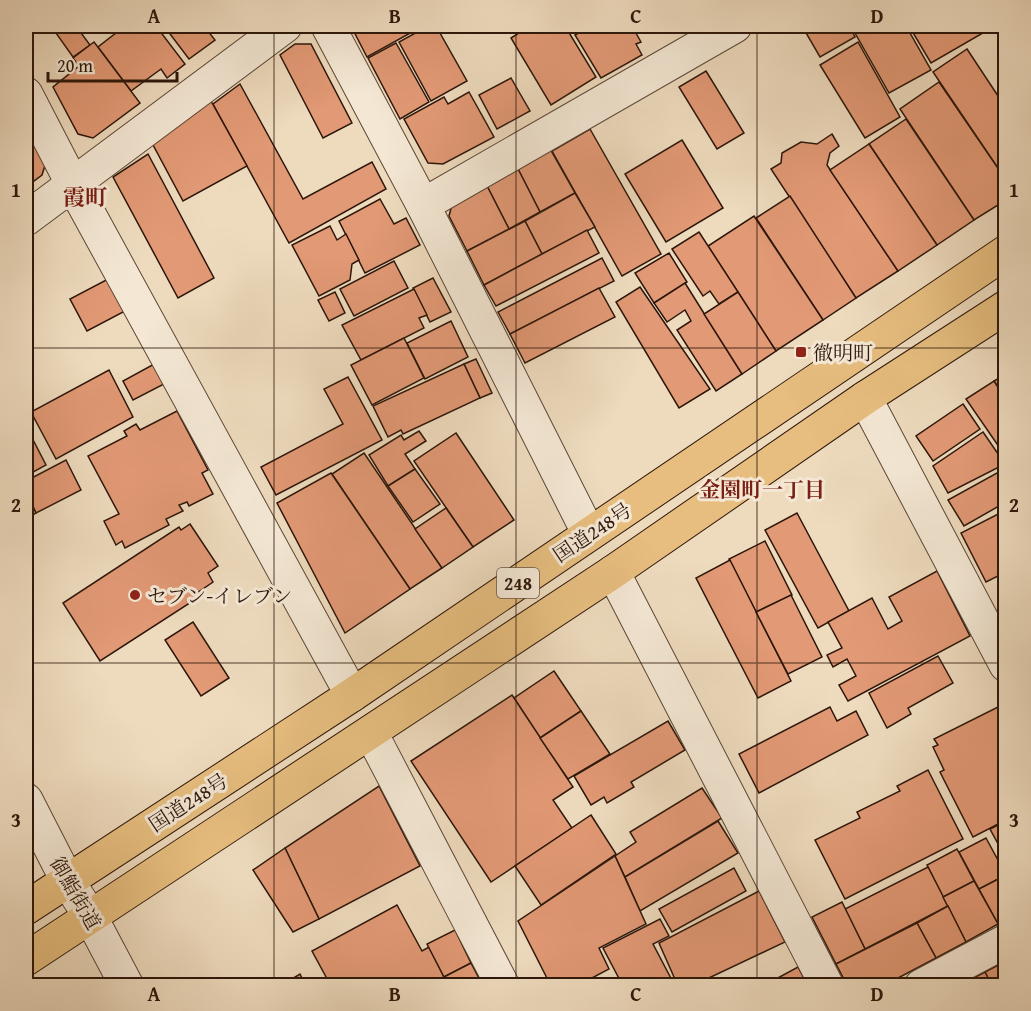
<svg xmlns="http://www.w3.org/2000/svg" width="1031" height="1011" viewBox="0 0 1031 1011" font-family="'Gentium Book Plus','Noto Serif JP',serif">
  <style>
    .building { fill: #e29975; stroke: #2c160a; stroke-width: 1.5 }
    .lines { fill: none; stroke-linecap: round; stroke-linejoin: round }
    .minor-casing { stroke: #5c4737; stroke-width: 35 }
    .highway-casing { stroke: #2c160a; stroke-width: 35 }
    .minor { stroke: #f4e8d5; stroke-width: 33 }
    .highway { stroke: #e7be7f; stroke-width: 33 }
    .grid { fill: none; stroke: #2c160a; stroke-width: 1.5; stroke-opacity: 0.55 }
    .poi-dot { fill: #8f2418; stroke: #f4e8d5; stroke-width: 2 }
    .labels { text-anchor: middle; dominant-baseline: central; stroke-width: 6; stroke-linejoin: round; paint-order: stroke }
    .shield { fill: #f4e8d5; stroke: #685547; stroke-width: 1.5 }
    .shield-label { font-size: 18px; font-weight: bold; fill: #2c160a }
    .poi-label { font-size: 20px; fill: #2c160a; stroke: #f4e8d5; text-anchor: start }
    .street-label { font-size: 20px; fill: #2c160a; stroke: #f4e8d5 }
    .neighbourhood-label { font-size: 21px; font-weight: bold; fill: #7a1f14; stroke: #f4e8d5 }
    .quarter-label { font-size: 22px; font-weight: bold; fill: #7a1f14; stroke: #f4e8d5 }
    .neatline { fill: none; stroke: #2c160a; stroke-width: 2 }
    .grid-label { font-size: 20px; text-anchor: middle; font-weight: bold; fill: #2c160a }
  </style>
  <rect width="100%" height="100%" fill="#eedbbe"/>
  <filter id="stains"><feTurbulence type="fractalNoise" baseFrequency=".00333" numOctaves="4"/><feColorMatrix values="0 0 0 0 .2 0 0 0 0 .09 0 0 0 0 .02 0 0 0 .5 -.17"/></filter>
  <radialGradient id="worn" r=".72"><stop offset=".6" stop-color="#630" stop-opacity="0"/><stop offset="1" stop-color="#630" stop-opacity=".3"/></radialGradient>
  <g class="building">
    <path d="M51 26H76L90 45 73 57Z"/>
    <path d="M125 26H156L185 64 167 78 161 69 131 91 98 47Z"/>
    <path d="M164 26H204L215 40 189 59Z"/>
    <path d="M351 26H423L367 57Z"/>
    <path d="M428 26H436L467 81 431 101 399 42Z"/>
    <path d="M522 26H565L596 77 551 105 511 38 522 31 519 27Z"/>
    <path d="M570 26H591L576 35Z"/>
    <path d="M591 26H632L641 42 636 44 642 55 601 78 575 35Z"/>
    <path d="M802 26H849L855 37 820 57Z"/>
    <path d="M851 26H906L931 70 889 93Z"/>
    <path d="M909 26H995L931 63Z"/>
    <path d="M94 42 140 103 93 138 78 134 53 87 79 66 73 58Z"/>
    <path d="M858 42 900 117 865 138 820 65Z"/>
    <path d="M396 43 429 102 400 119 368 58Z"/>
    <path d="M295 44H311L352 123 323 138 280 55Z"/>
    <path d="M967 49 1006 108V180L933 72Z"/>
    <path d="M706 71 744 133 717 149 679 87Z"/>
    <path d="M511 78 530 111 497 129 479 95Z"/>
    <path d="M939 82 1006 180V200L974 220 900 109Z"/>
    <path d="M240 84 303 199 372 162 386 189 289 243 213 104Z"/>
    <path d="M469 92 494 137 443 164 428 163 404 119 444 97 448 104Z"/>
    <path d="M211 101 247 166 183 201 152 143Z"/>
    <path d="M26 118 47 159 42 175 26 187Z"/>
    <path d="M906 119 974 220 937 245 869 144Z"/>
    <path d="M590 129 661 254 622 276 552 151Z"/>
    <path d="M832 134 839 146 830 153 827 165 898 271 856 298 771 169 781 163 782 153 801 142 817 144Z"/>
    <path d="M682 140 723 208 666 242 625 174Z"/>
    <path d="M869 144 937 245 898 271 830 170Z"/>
    <path d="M549 147 575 193 540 212 516 165Z"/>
    <path d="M148 154 214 278 178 298 113 177Z"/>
    <path d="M516 165 540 212 509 229 485 182Z"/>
    <path d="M485 182 509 229 467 251 449 216 453 201Z"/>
    <path d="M575 193 595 227 542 254 525 221Z"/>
    <path d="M790 196 856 298 823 320 756 218Z"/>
    <path d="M380 199 394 224 406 218 420 245 365 273 339 221Z"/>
    <path d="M754 216 823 320 776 351 708 246Z"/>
    <path d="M525 221 542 254 484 285 467 251Z"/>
    <path d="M330 226 337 240 346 234 359 260 352 264 350 280 319 296 292 245Z"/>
    <path d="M587 230 599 253 496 306 484 285Z"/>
    <path d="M699 232 738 292 719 304 710 291 703 296 672 249Z"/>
    <path d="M669 253 687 282 654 303 635 273Z"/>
    <path d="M602 258 614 281 510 334 498 312Z"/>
    <path d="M394 261 408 288 354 316 340 289Z"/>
    <path d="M110 278 127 310 87 331 70 299Z"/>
    <path d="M433 278 451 312 430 322 413 288Z"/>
    <path d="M685 283 742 374 716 391 677 330 691 321 685 310 667 322 654 303Z"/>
    <path d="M640 287 710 389 679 408 616 302Z"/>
    <path d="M599 288 615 317 525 363 510 334Z"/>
    <path d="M414 289 427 315 419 318 424 328 361 360 342 325Z"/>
    <path d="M335 292 345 313 329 321 318 300Z"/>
    <path d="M738 292 776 351 742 374 704 314Z"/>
    <path d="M451 321 468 357 425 379 407 343Z"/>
    <path d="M404 338 424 378 372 405 351 365Z"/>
    <path d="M476 359 492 393 480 398 464 364Z"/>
    <path d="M156 363 166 383 133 400 123 381Z"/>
    <path d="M464 364 480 398 403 434 401 430 388 437 373 406Z"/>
    <path d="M109 370 133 417 56 459 31 412Z"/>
    <path d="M1006 374V400L994 381Z"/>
    <path d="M348 377 382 440 276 495 261 467 343 424 324 389Z"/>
    <path d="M994 381 1006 400V457L966 399Z"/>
    <path d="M963 404 980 429 933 461 916 436Z"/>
    <path d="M177 411 208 470 202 473 213 494 189 506 187 502 179 505 183 511 166 519 169 525 125 548 122 541 116 545 104 521 119 514 88 456 127 436 124 431 136 424 140 430Z"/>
    <path d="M28 430 46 465 26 476V431Z"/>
    <path d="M419 431 426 441 405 454 415 469 388 486 369 455 401 435 404 440Z"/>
    <path d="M983 432 1005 464 948 493 933 466Z"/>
    <path d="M456 433 514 520 473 547 414 461Z"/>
    <path d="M364 453 442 568 410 589 332 474Z"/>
    <path d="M66 460 81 490 36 513 26 492V481Z"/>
    <path d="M1006 468V502L964 526 948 500Z"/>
    <path d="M415 469 440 504 413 522 388 486Z"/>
    <path d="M331 473 410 589 345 633 277 503Z"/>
    <path d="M26 492 36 513 26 519Z"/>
    <path d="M446 508 473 547 442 568 415 529Z"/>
    <path d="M1006 510V572L986 582 961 533Z"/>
    <path d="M797 513 849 611 818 628 765 530Z"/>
    <path d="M190 524 218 566 208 573 213 582 194 595 196 599 100 661 63 603 179 527 181 530Z"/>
    <path d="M765 541 792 595 756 612 729 559Z"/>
    <path d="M730 560 791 681 758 698 696 578Z"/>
    <path d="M937 571 970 636 848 701 839 685 856 676 847 659 833 667 827 655 842 648 828 622 872 598 888 629 902 621 889 597Z"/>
    <path d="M791 595 822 657 788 674 756 612Z"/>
    <path d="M193 622 229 678 201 696 165 640Z"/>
    <path d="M938 656 953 683 908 708 911 714 887 728 869 693Z"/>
    <path d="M554 671 581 711 540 738 514 698Z"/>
    <path d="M512 695 573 787 553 800 572 828 491 882 411 761Z"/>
    <path d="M1004 704 1006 707V820L973 837 940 772 944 770 933 747 938 745 934 739Z"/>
    <path d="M830 707 837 721 856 711 868 735 759 793 739 754Z"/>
    <path d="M581 711 610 754 568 779 540 738Z"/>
    <path d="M668 721 685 750 631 782 634 787 607 803 604 797 591 805 574 776Z"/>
    <path d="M928 770 963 839 845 899 815 840 860 818 857 812 900 791 897 786Z"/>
    <path d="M379 786 420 866 319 919 285 848Z"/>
    <path d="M702 788 722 818 625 877 615 856 636 842 630 832Z"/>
    <path d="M591 815 616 854 541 905 515 866Z"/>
    <path d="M718 821 738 853 640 911 625 877Z"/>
    <path d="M1006 821V851L1003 853 990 829Z"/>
    <path d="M986 838 1006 875 979 889 959 852Z"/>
    <path d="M285 848 319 919 293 932 253 870Z"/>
    <path d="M957 849 974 881 943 897 927 865Z"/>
    <path d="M615 856 646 924 599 948 609 969 577 986H551L518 921Z"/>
    <path d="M928 867 948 906 865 949 845 909Z"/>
    <path d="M734 868 746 891 672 932 659 909Z"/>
    <path d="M1006 875V920L998 924 979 889Z"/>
    <path d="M974 881 998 924 966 942 943 897Z"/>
    <path d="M759 891 785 942 692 986H678L659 943Z"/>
    <path d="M842 902 865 949 836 964 812 917Z"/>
    <path d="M397 905 422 951 429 947 444 977 429 986H331L312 951Z"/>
    <path d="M948 906 966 942 936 958 917 923Z"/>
    <path d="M660 919 669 936 653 944 675 986H623L603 948Z"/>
    <path d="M917 923 936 958 883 986 847 985 836 964Z"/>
    <path d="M455 930 471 963 444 977 427 944Z"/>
    <path d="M1006 961V986H992L985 972Z"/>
    <path d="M471 963 483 986H429L444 977Z"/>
    <path d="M798 967 808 986H763Z"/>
    <path d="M985 972 992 986H958Z"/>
    <path d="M300 974 306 986H280Z"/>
  </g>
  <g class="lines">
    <defs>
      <g id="minor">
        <path d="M328 26 423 205 589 534"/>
        <path d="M26 94 72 183 352 695"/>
        <path d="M423 205 735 26"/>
        <path d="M26 219 285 26"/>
        <path d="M865 398 1006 665"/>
        <path d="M613 572 827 986"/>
        <path d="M371 733 503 986"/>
        <path d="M26 800 67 880 90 916 127 986"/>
        <path d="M921 986 1006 941"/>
      </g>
      <g id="highway">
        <path d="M26 908 352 695 1006 252"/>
        <path d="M26 959 613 572 865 398 1006 307"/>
      </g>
    </defs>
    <use href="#minor" class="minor-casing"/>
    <use href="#highway" class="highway-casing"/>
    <use href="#minor" class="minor"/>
    <use href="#highway" class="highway"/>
  </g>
  <path class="grid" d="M274 26V986M516 26V986M757 26V986M26 348H1006M26 663H1006"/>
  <g class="poi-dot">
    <rect x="795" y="346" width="12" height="12" rx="3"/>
    <circle cx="135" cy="595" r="6"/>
  </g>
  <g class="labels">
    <rect class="shield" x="497" y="568" width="42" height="30" rx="4.5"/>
    <g class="shield-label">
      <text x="518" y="583">248</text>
    </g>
    <g class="poi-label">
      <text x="813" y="352">徹明町</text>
      <text x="147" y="595">セブン-イレブン</text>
    </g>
    <g class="street-label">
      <text transform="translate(592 532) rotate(-34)">国道248号</text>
      <text transform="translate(188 802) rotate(-33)">国道248号</text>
      <text transform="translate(76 893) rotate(60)">御鮨街道</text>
    </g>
    <g class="neighbourhood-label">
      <text x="762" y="489">金園町一丁目</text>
    </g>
    <g class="quarter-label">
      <text x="85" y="197">霞町</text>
    </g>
  </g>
  <rect width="1031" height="1011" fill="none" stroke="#eedbbe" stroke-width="66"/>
  <path d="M48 72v9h129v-9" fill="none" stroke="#2c160a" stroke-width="3"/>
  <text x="57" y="72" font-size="18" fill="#2c160a" stroke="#f4e8d5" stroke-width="4.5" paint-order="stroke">20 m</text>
  <rect x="33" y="33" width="965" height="945" class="neatline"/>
  <g class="grid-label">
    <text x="154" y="23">A</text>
    <text x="395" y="23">B</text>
    <text x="636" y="23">C</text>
    <text x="877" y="23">D</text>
    <text x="16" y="197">1</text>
    <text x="1014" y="197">1</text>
    <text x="16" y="512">2</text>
    <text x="1014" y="512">2</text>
    <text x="16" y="827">3</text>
    <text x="1014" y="827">3</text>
    <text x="154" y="1001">A</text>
    <text x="395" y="1001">B</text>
    <text x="636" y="1001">C</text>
    <text x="877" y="1001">D</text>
  </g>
  <rect width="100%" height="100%" filter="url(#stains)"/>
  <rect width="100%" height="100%" fill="url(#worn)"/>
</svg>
